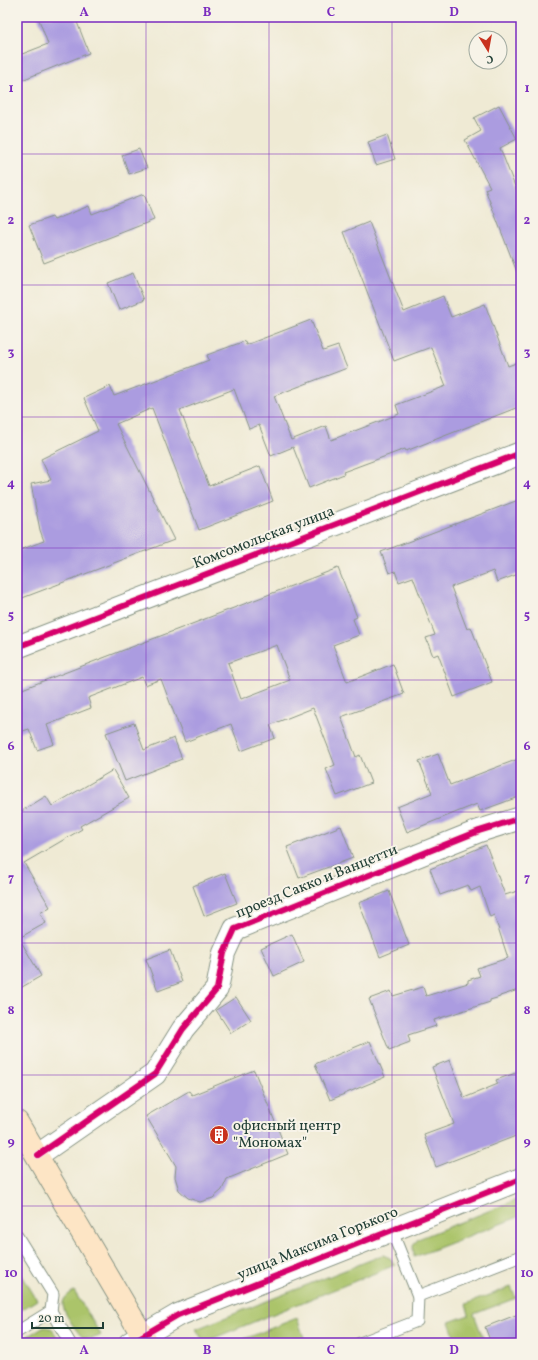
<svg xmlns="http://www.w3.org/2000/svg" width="538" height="1360" viewBox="0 0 538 1360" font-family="Vollkorn,serif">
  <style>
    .green { fill: #abc46a; stroke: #65804f }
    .building { fill: #ab9ce0; fill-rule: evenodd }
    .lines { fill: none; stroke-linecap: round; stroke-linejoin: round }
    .service-casing { stroke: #879484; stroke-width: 13 }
    .minor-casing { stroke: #879484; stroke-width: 24 }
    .secondary-casing { stroke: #879484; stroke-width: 24 }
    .service { stroke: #fff; stroke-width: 11 }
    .minor { stroke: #fff; stroke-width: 22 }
    .secondary { stroke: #fde5c5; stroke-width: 22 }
    .cycleway-casing { stroke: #f7f3e8; stroke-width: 8 }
    .cycleway { stroke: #d6006c; stroke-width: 6 }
    .grid { fill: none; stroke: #7b2cbf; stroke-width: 1; stroke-opacity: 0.55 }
    .labels { text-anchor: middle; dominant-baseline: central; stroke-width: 4; stroke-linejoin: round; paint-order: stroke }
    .street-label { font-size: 15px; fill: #1f3d34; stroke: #f7f3e8 }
    .poi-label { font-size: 15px; fill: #1f3d34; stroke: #f7f3e8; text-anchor: start }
    .neatline { fill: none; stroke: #7b2cbf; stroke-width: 1.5 }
    .grid-label { font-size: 13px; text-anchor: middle; font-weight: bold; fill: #7b2cbf }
  </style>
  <rect width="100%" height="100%" fill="#f7f3e8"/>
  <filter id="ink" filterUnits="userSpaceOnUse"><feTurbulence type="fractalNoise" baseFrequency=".025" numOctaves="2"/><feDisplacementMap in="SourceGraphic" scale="8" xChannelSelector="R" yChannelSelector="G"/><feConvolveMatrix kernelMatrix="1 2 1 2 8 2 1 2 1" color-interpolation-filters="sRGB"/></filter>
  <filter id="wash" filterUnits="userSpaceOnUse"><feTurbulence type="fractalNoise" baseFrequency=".012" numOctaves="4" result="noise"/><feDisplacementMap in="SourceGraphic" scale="16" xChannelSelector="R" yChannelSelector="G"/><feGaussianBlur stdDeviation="0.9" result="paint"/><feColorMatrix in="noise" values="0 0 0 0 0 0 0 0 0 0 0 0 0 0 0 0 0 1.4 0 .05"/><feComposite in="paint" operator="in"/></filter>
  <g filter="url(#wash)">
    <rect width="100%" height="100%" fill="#efead4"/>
    <g class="green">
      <path d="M521 1198V1216L414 1257 413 1246 418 1239Z"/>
      <path d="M383 1255 390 1258 395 1265 204 1342 196 1329Z"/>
      <path d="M17 1267 37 1300 21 1310 17 1303Z"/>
      <path d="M511 1287 516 1298 474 1314 485 1343H457L449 1322 469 1315 466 1304Z"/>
      <path d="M74 1291 101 1335C94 1339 90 1339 82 1337 76 1330 62 1312 63 1303 64 1297 69 1294 74 1291Z"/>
      <path d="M297 1318 306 1343H234Z"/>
      <path d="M44 1326 52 1329 61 1343H17Z"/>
    </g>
    <g id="blocks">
      <g class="building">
        <path d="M38 17H75L89 53 22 80 17 68V56L48 44Z"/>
        <path d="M499 105 517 139 500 148 521 202V280H520L485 189 490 187 465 140 481 131 474 118Z"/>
        <path d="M387 135 395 159 376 165 368 142Z"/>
        <path d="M139 149 147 168 129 174 122 155Z"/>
        <path d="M144 194 154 220 44 263 29 225 52 217 54 220 89 206 92 214Z"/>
        <path d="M369 222 404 312 443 296 451 317 485 304 508 366 521 361V406L406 451 405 449 343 472 344 474 309 488 293 447 271 456 259 425 249 429 234 389 180 410 209 486 260 466 273 501 199 530 152 408 116 424 174 540 17 600V551L44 541 40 530 31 484 51 480 41 459 98 431 84 398 110 386 114 396 209 360 207 355 245 341 246 345 311 320 323 351 338 346 347 368 274 396 291 440 326 426 331 440 399 414 396 405 446 386 431 347 394 361 344 232Z"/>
        <path d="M133 273 144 300 119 310 108 283Z"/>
        <path d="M521 499V573L497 582 493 571 451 587 467 629 471 627 492 682 454 697 438 654 433 656 426 638 435 635 413 577 399 582 395 571 389 573 381 552Z"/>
        <path d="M338 568 357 617 353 619 359 635 333 645 347 682 393 664 404 694 341 717 356 757 360 755 371 783 337 796 326 769 335 765 313 708 270 725 275 738 241 751 231 724 185 742 161 679 145 685 142 677 88 698 91 708 47 725 54 744 37 750 29 729 17 733V691ZM277 645 290 680 241 699 228 663Z"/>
        <path d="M134 723 144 750 174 738 182 759 125 781 106 733Z"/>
        <path d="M438 754 450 785 521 758V796L480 811 477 804 407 832 397 807 432 793 419 761Z"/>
        <path d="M113 770 129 798 80 826 82 829 24 863 50 907 40 913 46 923 19 938 41 976 17 990V814L46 796 52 806Z"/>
        <path d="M341 826 353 858 299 878 287 847Z"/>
        <path d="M486 845 505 895 521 890V989L500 996V997L490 1000V1002L434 1020 436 1026 408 1035 410 1042 389 1050 369 999 391 991 393 996 423 987 426 996 468 983V980L480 976 477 968 508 958 494 915 490 917 480 887 471 891 468 885 440 895 430 869Z"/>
        <path d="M225 873 237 903 204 916 193 886Z"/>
        <path d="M389 891 409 945 380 957 359 903Z"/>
        <path d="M292 934 304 962 274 976 261 948Z"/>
        <path d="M170 950 182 982 158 991 146 959Z"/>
        <path d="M236 997 251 1020 231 1033 216 1010Z"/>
        <path d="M370 1041 385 1077 330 1100 315 1064Z"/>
        <path d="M450 1060 464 1098 498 1084 496 1080 521 1071V1134L436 1167 424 1135 454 1124 432 1067Z"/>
        <path d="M254 1070 288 1154 227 1179 222 1190 213 1198 200 1202 188 1198 179 1190 175 1177 176 1166 146 1116 189 1091 192 1095Z"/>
        <path d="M521 1313V1343H491L485 1327Z"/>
      </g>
    </g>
  </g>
  <g filter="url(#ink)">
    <use href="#blocks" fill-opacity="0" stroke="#879484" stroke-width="1"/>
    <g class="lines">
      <defs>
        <g id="service">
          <path d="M17 1236 53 1294 51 1311"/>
          <path d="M418 1296 521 1256"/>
          <path d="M17 1332 51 1311 70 1343"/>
          <path d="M360 1343 417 1321 418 1296 391 1229"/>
        </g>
        <g id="minor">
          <path d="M17 647 521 453"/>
          <path d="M38 1155 155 1074 183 1029 217 989 224 953 235 929 479 831 521 818"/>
          <path d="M130 1343 178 1315 521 1179"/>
        </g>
        <path id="secondary" d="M17 1122 147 1343"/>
      </defs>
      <use href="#service" class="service-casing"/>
      <use href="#minor" class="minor-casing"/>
      <use href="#secondary" class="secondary-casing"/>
      <use href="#service" class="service"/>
      <use href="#minor" class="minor"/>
      <use href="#secondary" class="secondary"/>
      <defs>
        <g id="cycleway">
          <path d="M17 647 521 453"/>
          <path d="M38 1155 155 1074 183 1029 217 989 224 953 235 929 479 831 521 818"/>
          <path d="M130 1343 178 1315 521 1179"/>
        </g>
      </defs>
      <use href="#cycleway" class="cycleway-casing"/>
      <use href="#cycleway" class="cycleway"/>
    </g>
  </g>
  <path class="grid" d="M146 17V1343M269 17V1343M392 17V1343M17 154H521M17 285H521M17 417H521M17 548H521M17 680H521M17 812H521M17 943H521M17 1075H521M17 1206H521"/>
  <defs>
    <symbol id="building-disc" viewBox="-11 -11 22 22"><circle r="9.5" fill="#c8321e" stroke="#f7f3e8"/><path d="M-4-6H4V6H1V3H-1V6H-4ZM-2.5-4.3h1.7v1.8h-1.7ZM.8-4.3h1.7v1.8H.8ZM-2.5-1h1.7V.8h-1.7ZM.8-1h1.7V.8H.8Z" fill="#fff"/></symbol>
  </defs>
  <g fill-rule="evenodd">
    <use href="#building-disc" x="208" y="1124" width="22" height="22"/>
  </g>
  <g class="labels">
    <g class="street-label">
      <text transform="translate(264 538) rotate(-21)">Комсомольская улица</text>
      <text transform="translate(317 882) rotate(-22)">проезд Сакко и Ванцетти</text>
      <text transform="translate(318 1244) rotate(-22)">улица Максима Горького</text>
    </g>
    <g class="poi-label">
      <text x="233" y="1126">офисный центр<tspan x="233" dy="17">"Мономах"</tspan></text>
    </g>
  </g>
  <rect width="538" height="1360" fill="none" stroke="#f7f3e8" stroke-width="44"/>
  <g transform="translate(488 50) rotate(169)"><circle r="19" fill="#f7f3e8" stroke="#a1aaa0"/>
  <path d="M0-3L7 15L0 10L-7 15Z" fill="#c8321e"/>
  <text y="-6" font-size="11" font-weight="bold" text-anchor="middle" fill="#1f3d34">С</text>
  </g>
  <path d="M32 1322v6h71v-6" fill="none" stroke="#1f3d34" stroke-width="2"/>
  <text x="38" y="1322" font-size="12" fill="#1f3d34" stroke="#f7f3e8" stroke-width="3" paint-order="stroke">20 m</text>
  <rect x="22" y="22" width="494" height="1316" class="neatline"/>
  <g class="grid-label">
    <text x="84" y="16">A</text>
    <text x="207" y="16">B</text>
    <text x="331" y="16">C</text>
    <text x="454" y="16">D</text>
    <text x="11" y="92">1</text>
    <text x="527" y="92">1</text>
    <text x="11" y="224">2</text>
    <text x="527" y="224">2</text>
    <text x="11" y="356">3</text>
    <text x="527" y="356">3</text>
    <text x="11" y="487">4</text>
    <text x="527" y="487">4</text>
    <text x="11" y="619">5</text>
    <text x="527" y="619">5</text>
    <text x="11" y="750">6</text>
    <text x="527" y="750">6</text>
    <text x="11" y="882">7</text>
    <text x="527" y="882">7</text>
    <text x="11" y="1014">8</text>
    <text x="527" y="1014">8</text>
    <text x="11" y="1145">9</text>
    <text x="527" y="1145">9</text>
    <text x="11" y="1277">10</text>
    <text x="527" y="1277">10</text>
    <text x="84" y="1354">A</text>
    <text x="207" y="1354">B</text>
    <text x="331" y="1354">C</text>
    <text x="454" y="1354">D</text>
  </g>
</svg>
